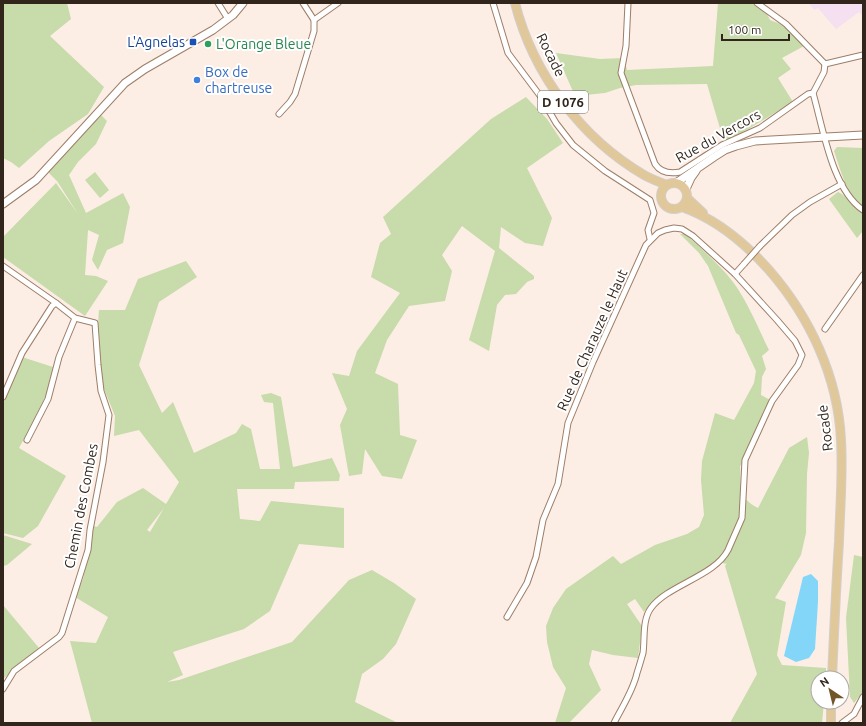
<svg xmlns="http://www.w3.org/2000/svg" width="866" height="726" viewBox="0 0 866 726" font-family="Ubuntu,sans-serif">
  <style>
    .medical { fill: #f4e0f0 }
    .green { fill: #c7dbab; fill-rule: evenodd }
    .water { fill: #84d6f9 }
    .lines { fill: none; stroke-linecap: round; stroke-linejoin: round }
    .street-casing { stroke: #9d7e68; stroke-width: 7 }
    .secondary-casing { stroke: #9d7e68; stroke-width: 9 }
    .primary-casing { stroke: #d2cfcd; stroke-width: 10 }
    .street { stroke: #fff; stroke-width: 5 }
    .secondary { stroke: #fff; stroke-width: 7 }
    .primary { stroke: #e1c89b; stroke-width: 8 }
    .street-bridge-casing { stroke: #9d7e68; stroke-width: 7; stroke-linecap: butt }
    .street-bridge { stroke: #fff; stroke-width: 5 }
    .transit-dot { fill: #1a4fb4; stroke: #fff; stroke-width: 1.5 }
    .leisure-dot { fill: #2e9e5b; stroke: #fff; stroke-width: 1.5 }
    .shop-dot { fill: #3f7fe0; stroke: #fff; stroke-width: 1.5 }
    .labels { text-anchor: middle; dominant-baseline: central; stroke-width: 4; stroke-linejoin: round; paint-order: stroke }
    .shield { fill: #fff; stroke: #706660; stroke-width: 1 }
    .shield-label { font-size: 13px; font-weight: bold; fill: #32251c }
    .transit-label { font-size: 14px; fill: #164399; stroke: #fff; text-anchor: end }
    .leisure-label { font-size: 14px; fill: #27864d; stroke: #fff; text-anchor: start }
    .street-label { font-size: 14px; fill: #32251c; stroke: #fff }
    .shop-label { font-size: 14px; fill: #366cbe; stroke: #fff; text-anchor: start }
  </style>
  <rect width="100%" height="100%" fill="#fceee4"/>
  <path class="medical" d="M809 3H863V16L859 12 836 29 818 8 814 10Z"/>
  <g class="green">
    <path d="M3 3H67L71 19 50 36 104 87 88 114 49 141 19 168 11 162 3 158Z"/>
    <path d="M718 3H751L767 14 770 20 783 25 804 46 782 58 791 69 778 78 793 102 750 128 724 142 707 84 636 85 620 88 605 93 575 96 556 53 600 59 624 58 627 70 713 66Z"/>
    <path d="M526 97 547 119 563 143 527 168 552 218 543 246 525 243 501 227 499 248 534 276V279L527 282 516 294 505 295 497 305 489 351 469 340 495 251 462 226 442 255 452 271 445 301 409 306 387 340 375 373 398 384 400 435 417 440 402 479 382 476 365 449 362 474 349 476 340 425 347 409 332 373 349 376 357 351 400 293 371 277 380 243 391 234 383 217 491 119Z"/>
    <path d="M98 112 107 121 96 144 78 162 69 175 86 213 123 193 130 207 123 243 107 250 98 270 92 260 99 235 88 230 85 275 96 276 108 281 85 316 3 257V237L56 183 78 214 57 181 48 172Z"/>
    <path d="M837 147 863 148V207C847 197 840 168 834 151Z"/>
    <path d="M95 172 109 190 100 198 85 180Z"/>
    <path d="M838 192C848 197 854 207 863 213V231L857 238 829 199Z"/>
    <path d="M680 234H685C702 249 719 264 733 282 748 302 758 328 769 350L762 356 766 369 762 377 761 395 772 401 745 460 740 466C741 487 737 497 758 508L789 448 807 437 809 453 807 474 806 533 801 555 775 598 786 602 777 655 782 665 826 668V678H818V702H824L822 723H730L757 674 725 566 727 563 726 564 716 561 655 600 644 612 635 599 627 604 642 626 638 658 613 655 592 650 589 664 601 690 569 723H555L566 688 553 667 547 642 546 626 553 608 566 589 613 556 621 564 655 545 687 534 699 527 704 515 701 480 702 461 715 413 734 420 754 383 756 371 739 335 736 333 708 266 699 253Z"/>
    <path d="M186 261 197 277 159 302 139 365 162 413 173 402 194 453 236 433 242 424 251 429 260 469H280L273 403 264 402 261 395 271 393 281 397 293 467 332 458 340 475 339 481 295 482 294 489H237L240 519 260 521 271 501 344 508V548L299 544 270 611 244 629 173 652 183 675 167 682 179 680 292 642 349 580 372 570 394 583 416 599 396 644 383 659 362 674 355 702 398 723H92L70 641 96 643 108 617 75 597 83 579 94 526 97 527 117 502 143 488 166 504 179 482 139 430 114 436 115 416 102 384 98 324 99 310H125L138 279ZM164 508 150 532 147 530Z"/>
    <path d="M22 357 53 367 48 390 38 413 19 448 66 476 38 526 23 538 3 533V404L7 396Z"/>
    <path d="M3 535 32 544 7 565 3 566Z"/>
    <path d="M854 555 863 557V692L854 703 850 697 846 618Z"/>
    <path d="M3 605 39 648 3 679Z"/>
  </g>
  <path class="water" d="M811 574 818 581V602L815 649 809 658 796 662 784 656 803 577Z"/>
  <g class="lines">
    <defs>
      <g id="street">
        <path d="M218 3 228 19"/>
        <path d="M493 3 508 53 541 97 556 123 573 145 605 171 650 200 654 213 648 230 650 239"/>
        <path d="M628 3 626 46 621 73 655 164C661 173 670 174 680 172L722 145 760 128 808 94 813 93"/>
        <path d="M757 3 786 24 825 64"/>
        <path d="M314 20 338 3"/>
        <path d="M825 64 824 72 813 93C823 128 832 189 863 210"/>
        <path d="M825 64 863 55"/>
        <path d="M279 114 290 102 295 94 314 31V20L303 3"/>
        <path d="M760 246 792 215 810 202 842 184"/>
        <path d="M3 266 56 303"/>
        <path d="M735 274 744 264"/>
        <path d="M825 329 863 275"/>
        <path d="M3 397 22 353 52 306 56 303 75 318 95 323 98 365 101 391 109 415 103 462 90 530 88 550 62 633 59 637 14 671 3 689"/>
        <path d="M27 440 48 399 59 357 75 318"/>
        <path d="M507 617 527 583 536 557 543 520 558 484 568 423 593 362 646 245 658 233 665 230 674 228 682 229 693 236 735 274 777 320 795 341 802 355 798 365 772 401 745 460 742 518 728 550C715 576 668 585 651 608 642 620 645 639 643 653 641 660 639 667 637 673 633 691 622 707 614 723"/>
        <path d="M842 723 854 714 863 697"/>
      </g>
      <g id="secondary">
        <path d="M676 183 714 157 725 150 736 146 755 141 863 135"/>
        <path d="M686 189 691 178 696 171"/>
        <path d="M3 204 36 180 125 83 145 69 213 30 233 15 243 3"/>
      </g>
      <g id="primary">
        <path d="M515 3C533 74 581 138 644 175 651 179 659 182 667 185"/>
        <circle cx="674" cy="196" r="13"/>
        <path d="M687 198 703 213"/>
        <path d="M682 207C716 219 745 243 769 270 810 317 838 377 841 440 843 474 840 508 839 542 836 587 834 633 832 678"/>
        <path d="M831 723V702"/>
      </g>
    </defs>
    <use href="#street" class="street-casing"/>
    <use href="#secondary" class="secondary-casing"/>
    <use href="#primary" class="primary-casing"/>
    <use href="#street" class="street"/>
    <use href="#secondary" class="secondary"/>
    <use href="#primary" class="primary"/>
    <defs>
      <path id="street-bridge" d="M744 264 760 246"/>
    </defs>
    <use href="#street-bridge" class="street-bridge-casing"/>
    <use href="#street-bridge" class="street-bridge"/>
  </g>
  <rect class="transit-dot" x="189" y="38" width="8" height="8" rx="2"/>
  <circle class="leisure-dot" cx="208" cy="44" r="4"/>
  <circle class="shop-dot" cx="197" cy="80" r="4"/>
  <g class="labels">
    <rect class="shield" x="538" y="91" width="50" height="22" rx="3"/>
    <g class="shield-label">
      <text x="563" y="102">D 1076</text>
    </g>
    <g class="transit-label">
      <text x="185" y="42">L'Agnelas</text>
    </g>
    <g class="leisure-label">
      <text x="216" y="44">L'Orange Bleue</text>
    </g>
    <g class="street-label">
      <text transform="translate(551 55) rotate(63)">Rocade</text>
      <text transform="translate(718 136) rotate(-29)">Rue du Vercors</text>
      <text transform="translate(592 340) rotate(-66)">Rue de Charauze le Haut</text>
      <text transform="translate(825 428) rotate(-97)">Rocade</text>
      <text transform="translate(81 506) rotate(-79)">Chemin des Combes</text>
    </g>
    <g class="shop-label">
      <text x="205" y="72">Box de<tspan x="205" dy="16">chartreuse</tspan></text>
    </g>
  </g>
  <rect width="866" height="726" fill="none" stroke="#32251c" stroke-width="8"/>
  <g transform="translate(830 690) rotate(325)"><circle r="19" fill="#ffffff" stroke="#ada8a4"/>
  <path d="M0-3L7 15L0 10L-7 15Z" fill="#725629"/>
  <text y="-6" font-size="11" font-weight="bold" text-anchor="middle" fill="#32251c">N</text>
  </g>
  <path d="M722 34v6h67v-6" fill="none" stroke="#32251c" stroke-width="2"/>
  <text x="728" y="34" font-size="12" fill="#32251c" stroke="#ffffff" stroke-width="3" paint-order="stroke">100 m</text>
</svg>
